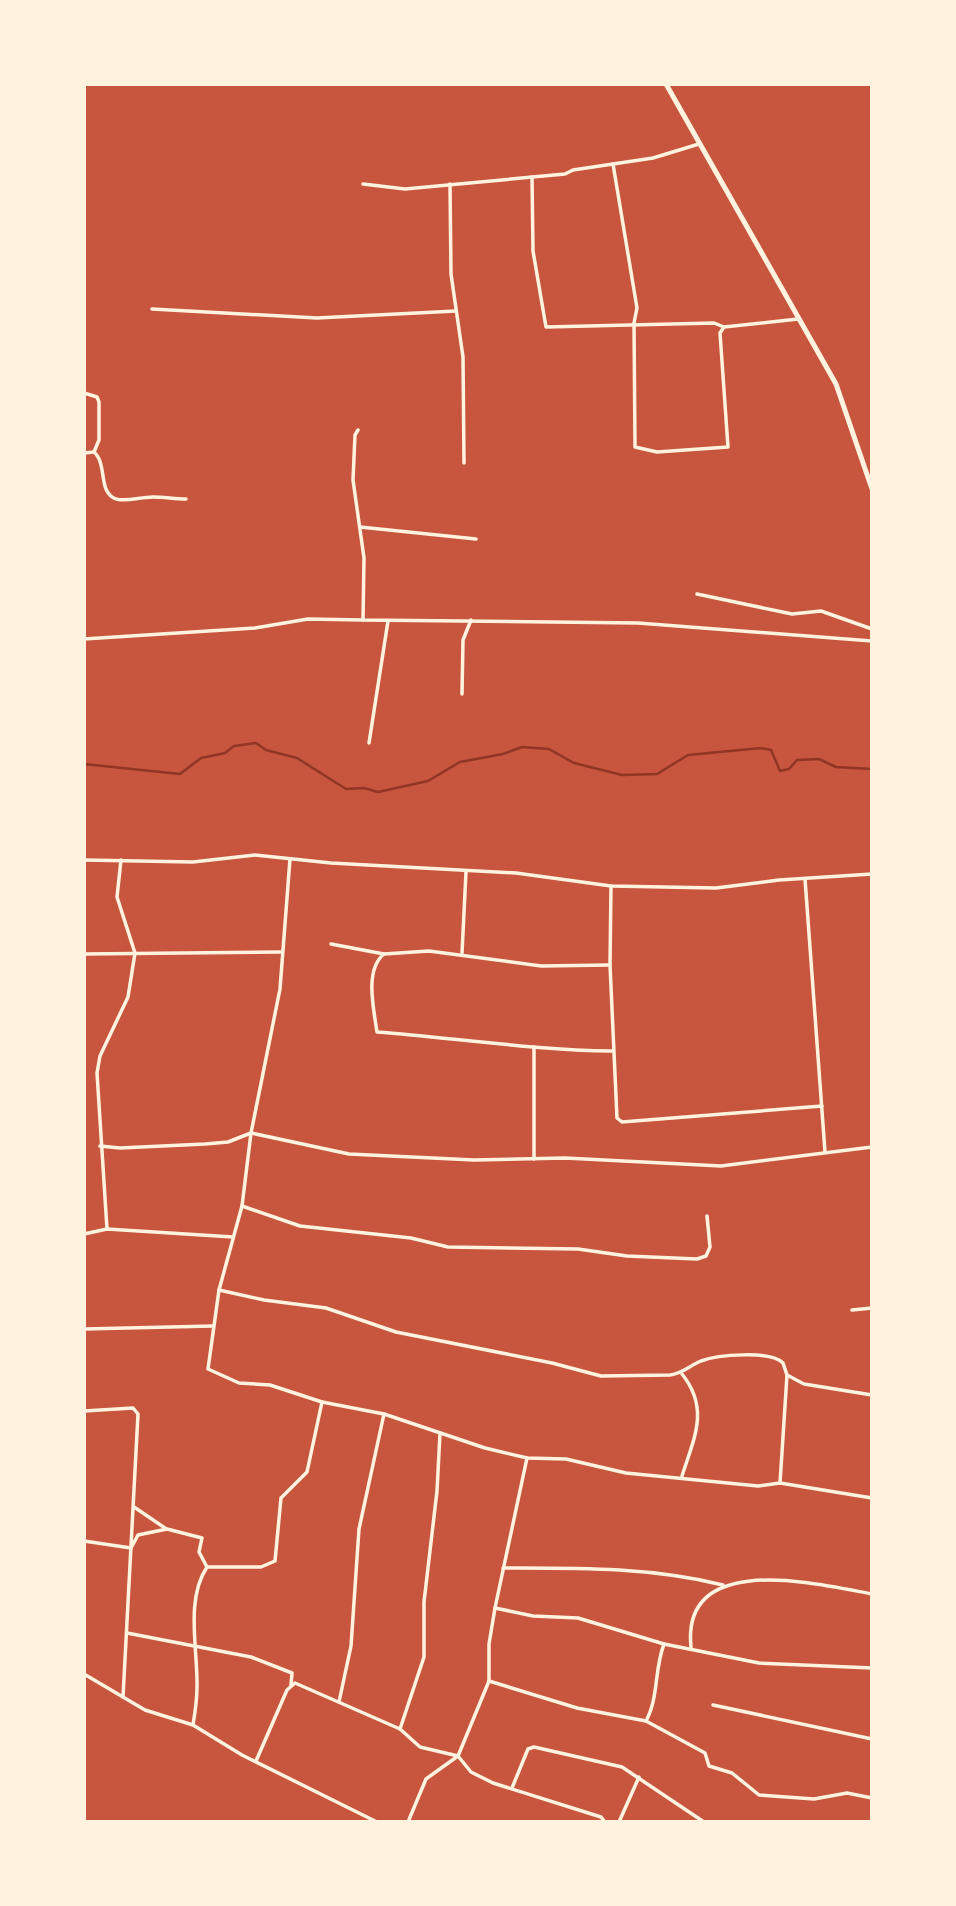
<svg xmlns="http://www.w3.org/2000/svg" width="956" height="1906" viewBox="0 0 956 1906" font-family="'Sofia Sans Condensed',sans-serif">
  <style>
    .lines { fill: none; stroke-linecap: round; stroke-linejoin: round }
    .stream { stroke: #8f3625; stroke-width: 2.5 }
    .minor { stroke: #fff3e0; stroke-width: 3.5 }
    .secondary { stroke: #fff3e0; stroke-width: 5 }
  </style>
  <rect width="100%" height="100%" fill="#c8553d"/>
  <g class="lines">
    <path class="stream" d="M84 764 180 774 201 758 225 753 234 746 256 743 266 750 297 758 346 789 364 788 378 792 428 781 460 762 503 754 522 747 549 749 574 763 622 775 657 774 688 755 761 748 771 750 780 771 789 769 797 760 819 759 836 767 872 769"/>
    <g class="minor">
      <path d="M613 164 637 308 634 323 635 447 657 452 728 447 720 333 724 327 798 319"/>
      <path d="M532 177 533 251 546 327 714 323 724 327"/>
      <path d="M363 184 405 189 565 174 573 170 653 158 699 144"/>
      <path d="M450 184 451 274 463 357 464 463"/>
      <path d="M152 309 317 318 456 311"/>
      <path d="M84 393 97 397 99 402V440L94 452"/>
      <path d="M358 430 355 435 353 480 364 558 363 620 638 623 872 641"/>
      <path d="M94 452C102 459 102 472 104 482 109 510 133 497 153 497 164 497 175 499 186 499"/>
      <path d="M84 453 94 452"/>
      <path d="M360 527 476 539"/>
      <path d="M697 594 792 614 821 611 872 629"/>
      <path d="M84 639 255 628 308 619 363 620"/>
      <path d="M462 694 463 640 471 620"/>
      <path d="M369 743 388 621"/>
      <path d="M290 859 280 989 251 1133 242 1206 219 1290 208 1369 239 1383 270 1385 322 1402 384 1414 485 1448 527 1458 566 1459 626 1473 758 1486 780 1483 872 1498"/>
      <path d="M84 860 193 862 255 855 331 863 516 873 611 886 716 888 779 880 872 874"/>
      <path d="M805 879 825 1152"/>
      <path d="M611 886 610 965 617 1118 622 1122 822 1106"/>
      <path d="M331 944 384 954"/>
      <path d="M462 953 466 872"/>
      <path d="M84 954 281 952"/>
      <path d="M610 965 541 966 429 951 384 954C364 970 374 1010 377 1032 455 1038 534 1050 612 1051"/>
      <path d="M534 1047V1159"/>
      <path d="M100 1146 120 1148 205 1144 228 1142 251 1133 349 1154 474 1160 565 1158 721 1166 872 1147"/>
      <path d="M242 1206 300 1226 411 1238 448 1247 578 1249 627 1256 697 1259 706 1256 710 1247 707 1216"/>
      <path d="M107 1229 97 1073 100 1056 128 997 135 953 117 897 121 860"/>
      <path d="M84 1234 107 1229 233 1237"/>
      <path d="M219 1290 264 1300 326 1308 396 1332 552 1363 601 1376 670 1375C683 1373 689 1366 701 1361 717 1355 771 1350 783 1363L787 1375 804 1384 872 1395"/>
      <path d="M852 1310 872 1308"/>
      <path d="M84 1329 213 1326"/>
      <path d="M682 1374C710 1409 694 1438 682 1476"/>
      <path d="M84 1411 133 1408 138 1414 123 1697"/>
      <path d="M780 1483 787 1375"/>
      <path d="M134 1507 165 1528"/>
      <path d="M84 1541 131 1548 138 1535 167 1529 202 1538 199 1552 207 1567"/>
      <path d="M503 1568C578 1568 650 1567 723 1585"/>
      <path d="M495 1608 533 1616 578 1618 664 1644 759 1663 872 1668"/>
      <path d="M127 1633 251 1657 292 1673 291 1685"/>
      <path d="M691 1647C681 1550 817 1584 872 1594"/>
      <path d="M84 1674 145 1710 193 1725 242 1755 377 1822"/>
      <path d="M489 1681 577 1708 646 1721 705 1753 709 1766 732 1773 759 1795 814 1799 847 1793 872 1798"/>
      <path d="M339 1702 351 1646 359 1529 384 1414"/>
      <path d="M713 1705 872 1739"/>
      <path d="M646 1721C659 1697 654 1670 664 1644"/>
      <path d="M193 1725C195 1713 197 1700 197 1687 198 1650 185 1600 207 1567H261L275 1561 281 1498 307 1472 322 1402"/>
      <path d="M400 1729 424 1657V1602L437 1491 440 1433"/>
      <path d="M256 1761 287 1690 295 1683 400 1729 420 1747 458 1756 471 1772 493 1783 601 1817 605 1822"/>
      <path d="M512 1788 528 1749 534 1747 622 1767 704 1822"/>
      <path d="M408 1822 426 1779 458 1756 489 1681V1644L495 1608 527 1458"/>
      <path d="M619 1822 639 1777"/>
      <path d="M871 1822 872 1821"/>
    </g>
    <path class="secondary" d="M666 84 836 384 872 489"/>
  </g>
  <rect width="956" height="1906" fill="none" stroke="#fff3e0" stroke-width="172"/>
</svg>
